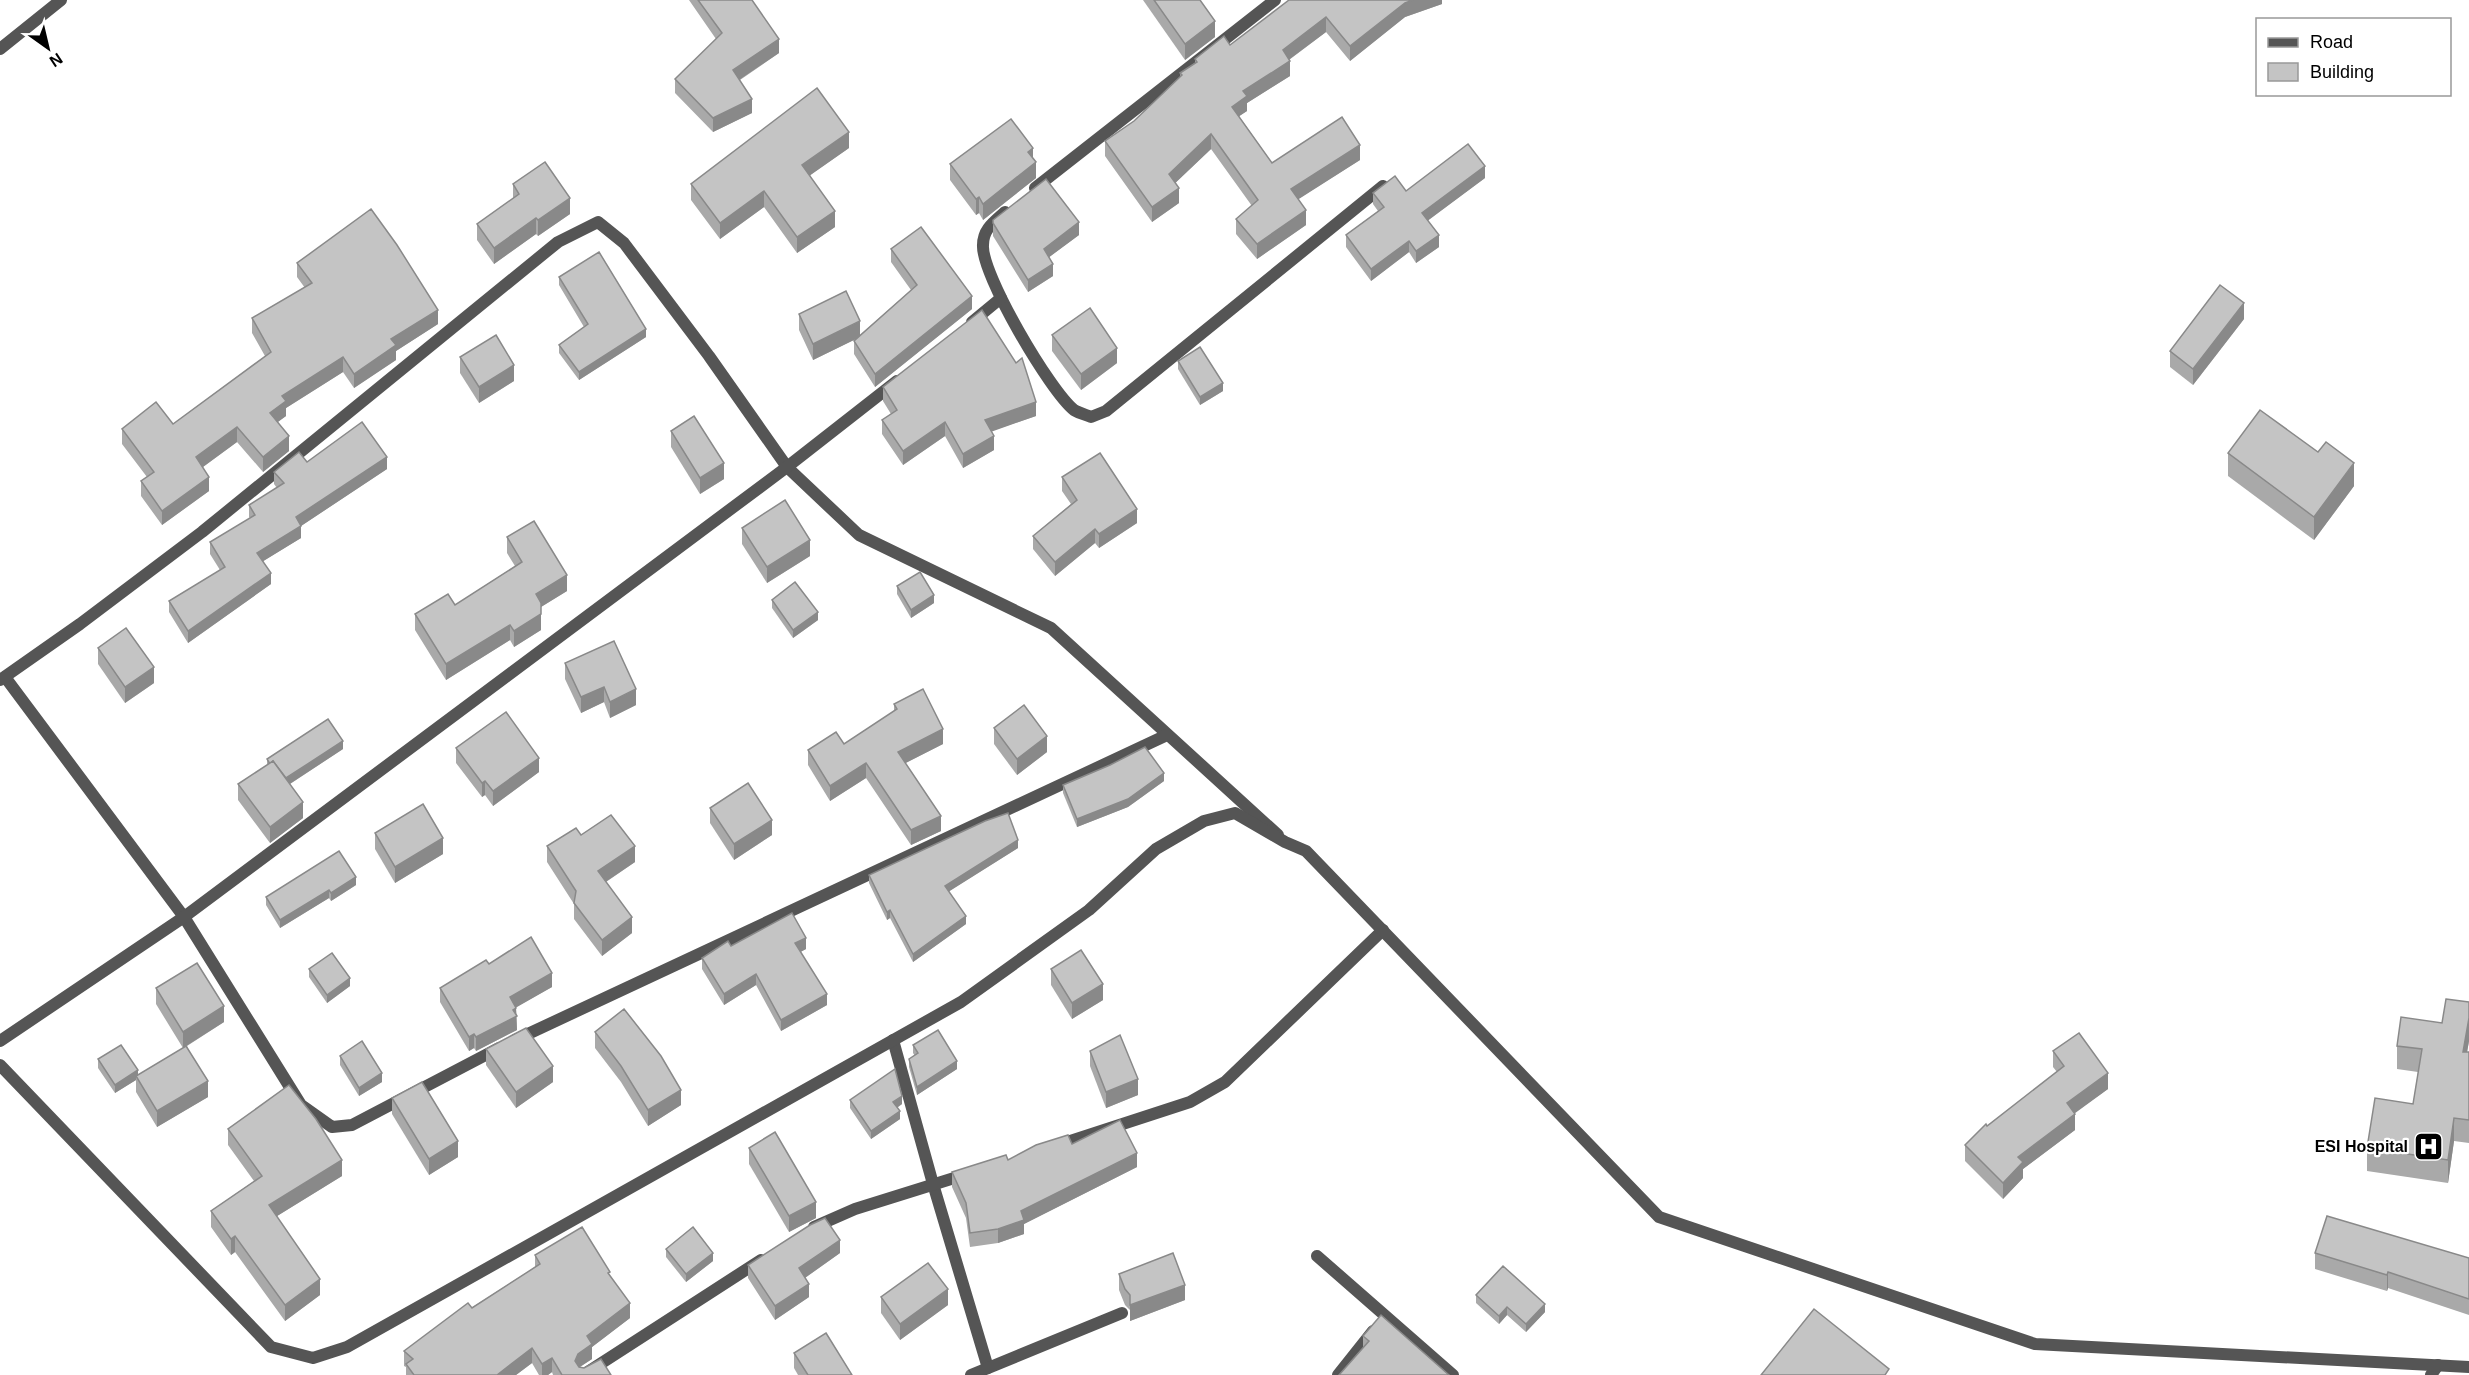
<svg xmlns="http://www.w3.org/2000/svg" width="2469" height="1375" viewBox="0 0 2469 1375" font-family="Arial,sans-serif">
  <style>
    .lines { fill: none; stroke-linecap: round; stroke-linejoin: round }
    .minor { stroke: #555; stroke-width: 12 }
    .tertiary { stroke: #555; stroke-width: 12 }
    .wall { fill: #a9a9a9 }
    .shaded-wall { fill: #898989 }
    .building { fill: #c4c4c4; stroke: #898989; stroke-width: 1.5 }
    .labels { text-anchor: middle; dominant-baseline: central; stroke-width: 4.5; stroke-linejoin: round; paint-order: stroke }
    .poi-label { font-size: 16px; font-weight: bold; fill: #000; stroke: #fff; text-anchor: end }
  </style>
  <rect width="100%" height="100%" fill="#fff"/>
  <g class="lines">
    <g class="minor">
      <path d="M1035 188 1275 0"/>
      <path d="M1005 212C994 222 983 229 983 245 981 274 1050 391 1074 410 1079 413 1086 415 1091 417L1106 411 1383 186"/>
      <path d="M972 322 1001 298"/>
      <path d="M5 677 184 917 301 1105 332 1127 352 1125 499 1048"/>
      <path d="M0 680 80 624 202 532 558 242 598 222 624 243 709 356 787 467 859 535 1051 628 1278 835"/>
      <path d="M515 1040 1167 735"/>
      <path d="M893 1040 933 1184 988 1368"/>
      <path d="M0 1041 184 917 787 467 897 381"/>
      <path d="M1055 1146 1190 1102 1225 1082 1383 930"/>
      <path d="M814 1227 855 1209 967 1174"/>
      <path d="M1317 1256 1453 1375"/>
      <path d="M583 1375 761 1260"/>
      <path d="M971 1375 1122 1313"/>
      <path d="M1338 1375 1373 1331"/>
      <path d="M2431 1375 2438 1365"/>
    </g>
    <g class="tertiary">
      <path d="M0 49 61 0"/>
      <path d="M0 1065 271 1347 313 1358 347 1347 961 1002 1089 910 1156 849 1204 821 1235 813 1285 842 1306 851 1659 1217 2035 1344 2469 1367"/>
    </g>
  </g>
  <g class="wall">
    <path d="M689 0H752L779 53 740 80 752 113 713 132 675 93V79L716 39Z"/>
    <path d="M1143 0H1200L1215 37 1185 60Z"/>
    <path d="M1289 0H1442V4L1405 17 1350 61 1326 32 1289 60 1290 76 1247 103V111L1239 116 1272 163 1360 160 1298 199 1306 225 1257 259 1236 234V219L1252 206 1211 149 1175 183 1179 203 1152 222 1105 156V141L1134 121 1180 77V73L1195 63V59L1230 45Z"/>
    <path d="M849 148 810 175 835 227 797 253 764 207 720 239 691 200V184Z"/>
    <path d="M1033 159 1036 178 983 220 979 213 976 215 950 180V164Z"/>
    <path d="M1485 178 1428 220 1439 247 1416 263 1409 252 1371 281 1346 247V235L1378 211 1373 204V193L1406 191Z"/>
    <path d="M513 184 570 214 538 236 536 234 494 264 477 240V224L513 199Z"/>
    <path d="M993 223 1079 235 1049 257 1053 276 1028 292 993 236Z"/>
    <path d="M891 249 972 309 875 387 854 354V341L856 339 813 360 799 330V314L860 335 911 290 891 262Z"/>
    <path d="M297 263 438 324 396 351V360L354 388 343 372 286 408V416L277 422 289 451 263 472 237 442 203 467 209 491 162 525 141 496V481L147 477 122 444V429L173 424 265 356 252 333V318L305 288 297 277Z"/>
    <path d="M559 277 646 337 579 380 559 353V345L584 327 559 285Z"/>
    <path d="M2244 319 2193 385 2170 367V351Z"/>
    <path d="M1052 335 1117 363 1081 390 1052 351Z"/>
    <path d="M460 357 514 381 479 403 460 373Z"/>
    <path d="M1178 361 1223 391 1200 405 1178 369Z"/>
    <path d="M883 387 1036 416 991 431 994 450 963 468 945 436 903 465 882 434V420L891 414 883 401Z"/>
    <path d="M671 431 724 479 700 494 671 447Z"/>
    <path d="M2318 452 2354 486 2314 540 2228 476V453Z"/>
    <path d="M307 462 387 469 301 526V538L263 561 271 584 188 643 169 612V601L220 570 210 554V542L250 518 249 517V505L277 488 274 484V472Z"/>
    <path d="M1062 477 1137 523 1099 548 1095 543 1055 576 1033 549V536L1071 504 1062 491Z"/>
    <path d="M742 528 810 556 767 583 742 544Z"/>
    <path d="M507 537 567 591 541 607V630L514 647 510 640 446 680 415 630V614L455 605 515 566 507 553Z"/>
    <path d="M897 586 934 603 911 618 897 594Z"/>
    <path d="M772 600 818 620 793 638 772 608Z"/>
    <path d="M98 648 154 683 125 703 98 664Z"/>
    <path d="M565 663 636 705 610 718 604 702 581 713 565 679Z"/>
    <path d="M894 704 943 744 905 763 941 831 911 845 866 778 830 801 808 765V750L844 744 894 711Z"/>
    <path d="M994 728 1047 752 1017 775 994 744Z"/>
    <path d="M456 748 539 772 493 806 485 795 482 797 456 763Z"/>
    <path d="M343 749 290 784 303 818 270 843 238 800V784L267 766V759Z"/>
    <path d="M1164 781 1128 807 1077 827 1063 793V785Z"/>
    <path d="M710 808 772 835 734 860 710 823Z"/>
    <path d="M375 833 443 854 395 883 375 849Z"/>
    <path d="M581 835 635 862 606 882 632 933 602 956 574 919V904L547 862V846Z"/>
    <path d="M1018 848 949 891 966 924 913 962 890 918 887 920 869 883V875Z"/>
    <path d="M356 885 331 901 329 898 280 928 266 905V897Z"/>
    <path d="M731 946 806 949 800 952 827 1005 781 1031 756 985 724 1005 702 969V958Z"/>
    <path d="M489 964 552 987 516 1007 517 1030 476 1051 474 1048 469 1051 440 1002V988Z"/>
    <path d="M309 969 350 986 327 1003 309 977Z"/>
    <path d="M1051 969 1103 1000 1072 1019 1051 985Z"/>
    <path d="M156 988 224 1022 187 1046 208 1097 157 1127 136 1092V1080L115 1093 98 1068V1059L138 1075 183 1048 156 1004Z"/>
    <path d="M2469 1002V1041L2467 1052H2469V1143L2454 1141 2448 1183 2367 1171V1148L2413 1104 2418 1072 2397 1069V1046L2442 1023Z"/>
    <path d="M595 1032 681 1105 648 1126 621 1082 595 1048Z"/>
    <path d="M913 1045 957 1069 917 1095 909 1067V1059L915 1056 913 1053Z"/>
    <path d="M486 1049 553 1082 516 1108 486 1065Z"/>
    <path d="M1090 1051 1138 1095 1106 1108 1090 1066Z"/>
    <path d="M2053 1051 2108 1089 2074 1113 2075 1130 2023 1169V1178L2003 1199 1965 1161V1145L1987 1126 2057 1072 2053 1067Z"/>
    <path d="M340 1056 382 1082 359 1096 340 1065Z"/>
    <path d="M392 1098 458 1157 429 1175 392 1114Z"/>
    <path d="M850 1100 902 1104 897 1108 900 1119 871 1139 850 1108Z"/>
    <path d="M228 1129 342 1176 277 1216 320 1295 285 1321 235 1252 231 1255 211 1227V1211L254 1181 228 1145Z"/>
    <path d="M1072 1144 1137 1167 1024 1224V1234L998 1243 970 1247 966 1218 952 1187V1172L1008 1160Z"/>
    <path d="M749 1148 816 1218 789 1232 749 1164Z"/>
    <path d="M666 1249 713 1261 686 1282 666 1257Z"/>
    <path d="M840 1253 805 1278 809 1297 775 1320 748 1278V1265Z"/>
    <path d="M2315 1253 2469 1258V1315L2388 1288 2387 1291 2315 1269Z"/>
    <path d="M535 1255 610 1276 630 1318 592 1347V1359L580 1367 611 1375H553L552 1372 548 1375H539L532 1363 516 1375H406V1367L404 1366V1351L535 1267Z"/>
    <path d="M1119 1274 1185 1300 1130 1321V1310L1125 1305 1119 1290Z"/>
    <path d="M1476 1295 1545 1312 1526 1332 1507 1315 1499 1324 1476 1303Z"/>
    <path d="M881 1297 948 1305 900 1340 881 1313Z"/>
    <path d="M1363 1336 1449 1375 1363 1347Z"/>
    <path d="M794 1353 852 1375H798L794 1368Z"/>
  </g>
  <g class="shaded-wall">
    <path d="M1413 0H1442V4L1405 17 1350 61V46L1405 3Z"/>
    <path d="M1326 17V32L1283 64V50Z"/>
    <path d="M1215 21V37L1185 60V44Z"/>
    <path d="M779 39V53L733 84V70Z"/>
    <path d="M1290 61V76L1247 103V111L1232 121V107L1243 91Z"/>
    <path d="M752 99V113L713 132V118Z"/>
    <path d="M849 132V148L802 181V165Z"/>
    <path d="M1211 134V149L1169 189V174Z"/>
    <path d="M1360 145V160L1291 204V189Z"/>
    <path d="M1033 148V164L1028 152Z"/>
    <path d="M1036 162V178L983 220V204Z"/>
    <path d="M1485 166V178L1422 225V213Z"/>
    <path d="M1179 188V203L1152 222V207Z"/>
    <path d="M764 191V207L720 239V223Z"/>
    <path d="M979 197V213L976 215V199Z"/>
    <path d="M570 198V214L538 236V220Z"/>
    <path d="M1306 210V225L1257 259V244Z"/>
    <path d="M835 211V227L797 253V237Z"/>
    <path d="M536 218V234L494 264V248Z"/>
    <path d="M1079 222V235L1044 261V249Z"/>
    <path d="M1439 235V247L1416 263V251Z"/>
    <path d="M1409 241V252L1371 281V269Z"/>
    <path d="M1053 264V276L1028 292V280Z"/>
    <path d="M972 296V309L875 387V374Z"/>
    <path d="M2244 303V319L2193 385V369Z"/>
    <path d="M438 310V324L396 351V360L354 388V374L391 339Z"/>
    <path d="M860 321V337L813 360V344Z"/>
    <path d="M646 329V337L579 380V372Z"/>
    <path d="M1117 348V363L1081 390V374Z"/>
    <path d="M343 357V372L286 408V416L270 428V413L282 396Z"/>
    <path d="M514 365V381L479 403V387Z"/>
    <path d="M1223 383V391L1200 405V397Z"/>
    <path d="M1036 402V416L985 434V420Z"/>
    <path d="M945 422V436L903 465V451Z"/>
    <path d="M237 427V442L196 472V457Z"/>
    <path d="M289 436V451L263 472V457Z"/>
    <path d="M994 436V450L963 468V454Z"/>
    <path d="M387 457V469L301 526V538L257 565V553L296 517Z"/>
    <path d="M724 463V479L700 494V478Z"/>
    <path d="M2354 463V486L2314 540V517Z"/>
    <path d="M209 477V491L162 525V511Z"/>
    <path d="M1137 509V523L1099 548V534Z"/>
    <path d="M1095 529V543L1055 576V562Z"/>
    <path d="M810 540V556L767 583V567Z"/>
    <path d="M271 573V584L188 643V631Z"/>
    <path d="M567 575V591L536 610V594Z"/>
    <path d="M934 595V603L911 618V610Z"/>
    <path d="M818 612V620L793 638V630Z"/>
    <path d="M541 614V630L514 647V631Z"/>
    <path d="M510 625V640L446 680V664Z"/>
    <path d="M154 667V683L125 703V687Z"/>
    <path d="M604 687V702L581 713V697Z"/>
    <path d="M636 689V705L610 718V702Z"/>
    <path d="M943 729V744L898 767V752Z"/>
    <path d="M1047 736V752L1017 775V759Z"/>
    <path d="M343 741V749L282 789V781Z"/>
    <path d="M539 758V772L493 806V791Z"/>
    <path d="M866 763V778L830 801V786Z"/>
    <path d="M1164 773V781L1128 807 1077 827V819Z"/>
    <path d="M485 781V795L482 797V783Z"/>
    <path d="M303 802V818L270 843V827Z"/>
    <path d="M941 816V831L911 845V830Z"/>
    <path d="M772 820V835L734 860V844Z"/>
    <path d="M443 838V854L395 883V867Z"/>
    <path d="M1018 840V848L945 894V886Z"/>
    <path d="M635 846V862L598 887V871Z"/>
    <path d="M356 877V885L331 901V893Z"/>
    <path d="M329 890V898L280 928V920Z"/>
    <path d="M890 910V918L887 920V912Z"/>
    <path d="M966 916V924L913 962V954Z"/>
    <path d="M632 917V933L602 956V940Z"/>
    <path d="M806 938V949L795 955V943Z"/>
    <path d="M552 973V987L510 1011V997Z"/>
    <path d="M756 974V985L724 1005V994Z"/>
    <path d="M350 978V986L327 1003V995Z"/>
    <path d="M1103 984V1000L1072 1019V1003Z"/>
    <path d="M827 994V1005L781 1031V1020Z"/>
    <path d="M224 1006V1022L183 1048V1032Z"/>
    <path d="M516 1008 517 1030 476 1051V1037Z"/>
    <path d="M2469 1018V1041L2463 1075V1052Z"/>
    <path d="M474 1034V1048L469 1051V1037Z"/>
    <path d="M957 1061V1069L917 1095V1087Z"/>
    <path d="M553 1066V1082L516 1108V1092Z"/>
    <path d="M138 1070V1078L136 1076V1080L115 1093V1085Z"/>
    <path d="M382 1073V1082L359 1096V1088Z"/>
    <path d="M2108 1073V1089L2067 1119V1103Z"/>
    <path d="M1138 1079V1095L1106 1108V1092Z"/>
    <path d="M208 1081V1097L157 1127V1111Z"/>
    <path d="M681 1090V1105L648 1126V1110Z"/>
    <path d="M902 1096V1104L893 1110V1102Z"/>
    <path d="M900 1111V1119L871 1139V1131Z"/>
    <path d="M2075 1114V1130L2023 1169V1178L2003 1199V1183L2018 1157Z"/>
    <path d="M2454 1118V1141L2448 1183V1160Z"/>
    <path d="M458 1141V1157L429 1175V1159Z"/>
    <path d="M1137 1153V1167L1024 1224V1234L998 1243V1229L1021 1211Z"/>
    <path d="M342 1160V1176L269 1221V1205Z"/>
    <path d="M816 1202V1218L789 1232V1216Z"/>
    <path d="M235 1236V1252L231 1255V1239Z"/>
    <path d="M840 1240V1253L799 1282V1268Z"/>
    <path d="M713 1253V1261L686 1282V1274Z"/>
    <path d="M2388 1272V1288L2387 1291V1275Z"/>
    <path d="M320 1279V1295L285 1321V1305Z"/>
    <path d="M809 1284V1297L775 1320V1306Z"/>
    <path d="M1185 1285V1300L1130 1321V1305Z"/>
    <path d="M948 1289V1305L900 1340V1324Z"/>
    <path d="M630 1303V1318L592 1347V1359L578 1368 575 1361 587 1336Z"/>
    <path d="M1545 1304V1312L1526 1332V1324Z"/>
    <path d="M1507 1307V1315L1499 1324V1316Z"/>
    <path d="M532 1348V1363L516 1375H497Z"/>
    <path d="M552 1358V1372L548 1375H542V1364Z"/>
  </g>
  <g class="building">
    <path d="M698 0H752L779 39 733 70 752 99 713 118 675 79 722 33Z"/>
    <path d="M1154 0H1200L1215 21 1185 44Z"/>
    <path d="M1289 0H1413L1405 3 1350 46 1326 17 1283 50 1290 61 1243 91 1247 96 1232 107 1272 163 1342 117 1360 145 1291 189 1306 210 1257 244 1236 219 1258 200 1211 134 1169 174 1179 188 1152 207 1105 141 1134 121 1182 75 1180 73 1197 62 1195 59 1224 36 1230 45Z"/>
    <path d="M817 88 849 132 802 165 835 211 797 237 764 191 720 223 691 184Z"/>
    <path d="M1011 119 1033 148 1028 152 1036 162 983 204 979 197 976 199 950 164Z"/>
    <path d="M1468 144 1485 166 1422 213 1439 235 1416 251 1409 241 1371 269 1346 235 1384 207 1373 193 1395 176 1406 191Z"/>
    <path d="M545 162 570 198 538 220 536 218 494 248 477 224 519 194 513 184Z"/>
    <path d="M1046 179 1079 222 1044 249 1053 264 1028 280 993 223V220Z"/>
    <path d="M371 209 397 245 438 310 391 339 396 345 354 374 343 357 282 396 286 401 270 413 289 436 263 457 237 427 196 457 209 477 162 511 141 481 154 472 122 429 156 402 173 424 271 352 252 318 312 283 297 263Z"/>
    <path d="M921 227 972 296 875 374 854 341 917 285 891 249Z"/>
    <path d="M599 252 646 329 579 372 559 345 588 324 559 277Z"/>
    <path d="M2220 285 2244 303 2193 369 2170 351Z"/>
    <path d="M846 291 860 321 813 344 799 314Z"/>
    <path d="M1090 308 1117 348 1081 374 1052 335Z"/>
    <path d="M982 310 1016 363 1022 358 1036 402 985 420 994 436 963 454 945 422 903 451 882 420 897 410 883 387Z"/>
    <path d="M496 335 514 365 479 387 460 357Z"/>
    <path d="M1200 347 1223 383 1200 397 1178 361Z"/>
    <path d="M2260 410 2318 452 2326 442 2354 463 2314 517 2228 453Z"/>
    <path d="M694 416 724 463 700 478 671 431Z"/>
    <path d="M362 422 387 457 296 517 301 526 257 553 271 573 188 631 169 601 225 567 210 542 255 515 249 505 284 483 274 472 299 452 307 462Z"/>
    <path d="M1100 453 1137 509 1099 534 1095 529 1055 562 1033 536 1077 500 1062 477Z"/>
    <path d="M785 500 810 540 767 567 742 528Z"/>
    <path d="M534 521 567 575 536 594 541 603V614L514 631 510 625 446 664 415 614 448 594 455 605 522 562 507 537Z"/>
    <path d="M920 572 934 595 911 610 897 586Z"/>
    <path d="M795 582 818 612 793 630 772 600Z"/>
    <path d="M126 628 154 667 125 687 98 648Z"/>
    <path d="M614 641 636 689 610 702 604 687 581 697 565 663Z"/>
    <path d="M923 689 943 729 898 752 941 816 911 830 866 763 830 786 808 750 836 732 844 744 897 709 894 704Z"/>
    <path d="M1024 705 1047 736 1017 759 994 728Z"/>
    <path d="M506 712 539 758 493 791 485 781 482 783 456 748Z"/>
    <path d="M328 719 343 741 286 778 273 761 270 764 267 759Z"/>
    <path d="M1145 747 1164 773 1128 799 1077 819 1063 785 1110 765Z"/>
    <path d="M273 761 303 802 270 827 238 784Z"/>
    <path d="M748 783 772 820 734 844 710 808Z"/>
    <path d="M423 804 443 838 395 867 375 833Z"/>
    <path d="M1008 813 1018 840 945 886 966 916 913 954 890 910 887 912 869 875 985 821Z"/>
    <path d="M611 815 635 846 598 871 632 917 602 940 574 903 576 891 547 846 576 828 581 835Z"/>
    <path d="M339 851 356 877 331 893 329 890 280 920 266 897Z"/>
    <path d="M792 913 806 938 795 943 827 994 781 1020 756 974 724 994 702 958 728 941 731 946Z"/>
    <path d="M531 937 552 973 510 997 516 1008 513 1010 517 1016 476 1037 474 1034 469 1037 440 988 486 960 489 964Z"/>
    <path d="M1081 950 1103 984 1072 1003 1051 969Z"/>
    <path d="M332 953 350 978 327 995 309 969Z"/>
    <path d="M197 963 224 1006 183 1032 156 988Z"/>
    <path d="M2446 999 2469 1002V1018L2463 1052H2469V1120L2454 1118 2448 1160 2367 1148 2375 1098 2413 1104 2422 1049 2397 1046 2401 1017 2442 1023Z"/>
    <path d="M624 1009 661 1056 681 1090 648 1110 621 1066 595 1032Z"/>
    <path d="M526 1028 553 1066 516 1092 486 1049Z"/>
    <path d="M938 1030 957 1061 917 1087 909 1059 918 1053 913 1045Z"/>
    <path d="M2079 1033 2108 1073 2067 1103 2075 1114 2018 1157 2023 1162 2003 1183 1965 1145 1986 1124 1987 1126 2064 1066 2053 1051Z"/>
    <path d="M1120 1035 1138 1079 1106 1092 1090 1051Z"/>
    <path d="M362 1041 382 1073 359 1088 340 1056Z"/>
    <path d="M121 1045 138 1070 115 1085 98 1059Z"/>
    <path d="M186 1046 208 1081 157 1111 136 1076Z"/>
    <path d="M895 1069 902 1096 893 1102 900 1111 871 1131 850 1100Z"/>
    <path d="M422 1082 458 1141 429 1159 392 1098Z"/>
    <path d="M289 1085 316 1119 342 1160 269 1205 320 1279 285 1305 235 1236 231 1239 211 1211 262 1176 228 1129Z"/>
    <path d="M1120 1120 1137 1153 1021 1211 1024 1220 998 1229 970 1233 966 1203 952 1172 1006 1155 1008 1160 1036 1145 1068 1135 1072 1144Z"/>
    <path d="M775 1132 816 1202 789 1216 749 1148Z"/>
    <path d="M2327 1216 2469 1258V1299L2388 1272 2387 1275 2315 1253Z"/>
    <path d="M825 1218 840 1240 799 1268 809 1284 775 1306 748 1265 810 1225Z"/>
    <path d="M582 1227 610 1272 608 1273 630 1303 587 1336 592 1344 578 1354 575 1361 579 1367 584 1368 601 1359 611 1375H562L552 1358 542 1364 532 1348 497 1375H414L406 1364 413 1359 404 1351 468 1303 472 1308 540 1264 535 1255Z"/>
    <path d="M693 1227 713 1253 686 1274 666 1249Z"/>
    <path d="M1173 1253 1185 1285 1130 1305V1295L1125 1289 1119 1274Z"/>
    <path d="M928 1263 948 1289 900 1324 881 1297Z"/>
    <path d="M1503 1266 1545 1304 1526 1324 1507 1307 1499 1316 1476 1295Z"/>
    <path d="M1814 1309 1889 1369 1885 1375H1761Z"/>
    <path d="M1381 1315 1449 1375H1339L1369 1341 1363 1336Z"/>
    <path d="M826 1333 852 1375H808L794 1353Z"/>
  </g>
  <defs>
    <symbol id="hospital-square" viewBox="-11 -11 22 22"><rect x="-9" y="-9" width="18" height="18" rx="4" fill="#000" stroke="#fff"/><path d="M-5-5h3v3.5h4V-5h3V5h-3V1.5h-4V5h-3Z" fill="#fff"/></symbol>
  </defs>
  <g fill-rule="evenodd">
    <use href="#hospital-square" x="2412" y="1130" width="33" height="33"/>
  </g>
  <g class="labels">
    <g class="poi-label">
      <text x="2408" y="1146">ESI Hospital</text>
    </g>
  </g>
  <rect x="2256" y="18" width="195" height="78" fill="#ffffff" stroke="#999999" stroke-width="1.5"/>
  <rect x="2268" y="38" width="30" height="9" fill="#555555" stroke="#999999" stroke-width="1.5"/>
  <text x="2310" y="48" font-size="18" fill="#000000">Road</text>
  <rect x="2268" y="63" width="30" height="18" fill="#c4c4c4" stroke="#999999" stroke-width="1.5"/>
  <text x="2310" y="78" font-size="18" fill="#000000">Building</text>
  <g transform="translate(48 48) rotate(146)" stroke="#ffffff" stroke-width="4.5" paint-order="stroke">
  <path d="M0-4.5L10 22L0 15L-10 22Z" fill="#000000"/>
  <text y="-9" font-size="16" font-weight="bold" text-anchor="middle" fill="#000000">N</text>
  </g>
</svg>
